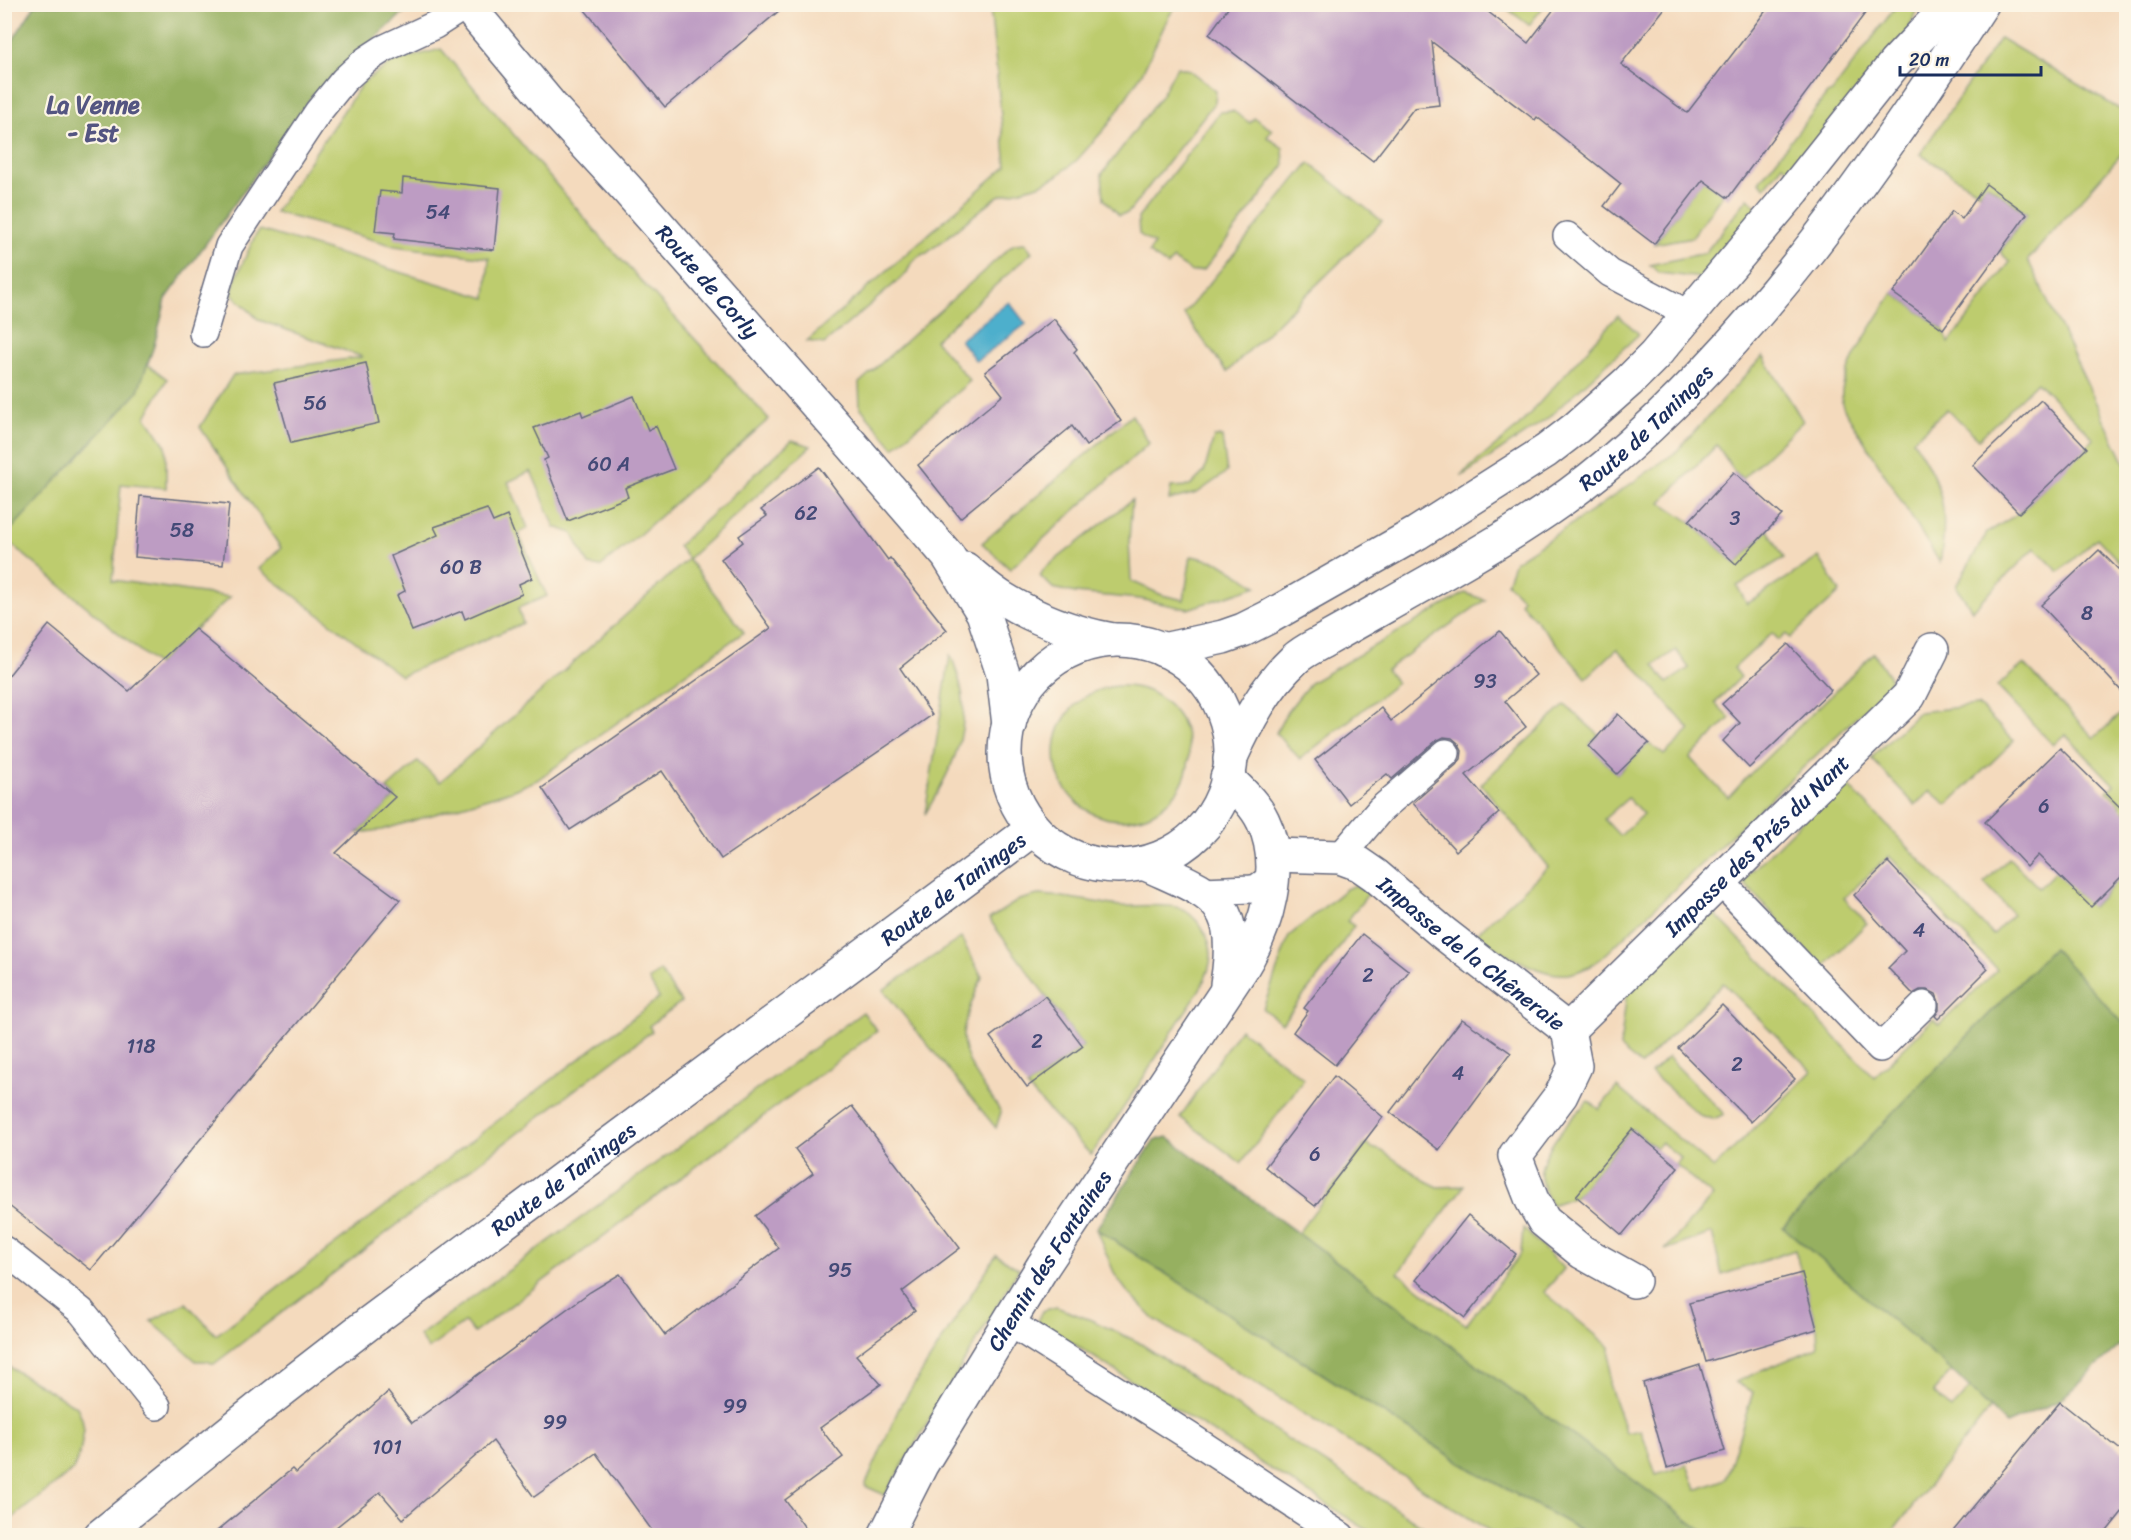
<svg xmlns="http://www.w3.org/2000/svg" width="2131" height="1540" viewBox="0 0 2131 1540" font-family="Sriracha,sans-serif">
  <style>
    .green { fill: #bdcc6e; stroke: #6c7e66; stroke-width: 1.5; fill-rule: evenodd }
    .forest { fill: #96b061; stroke: #587060; stroke-width: 1.5 }
    .water { fill: #4dafcc; stroke: #346f95; stroke-width: 1.5 }
    .building { fill: #bd9cc3 }
    .lines { fill: none; stroke-linecap: round; stroke-linejoin: round }
    .service-casing { stroke: #676b7f; stroke-width: 30 }
    .minor-casing { stroke: #676b7f; stroke-width: 36 }
    .tertiary-casing { stroke: #676b7f; stroke-width: 36 }
    .secondary-casing { stroke: #676b7f; stroke-width: 36 }
    .service { stroke: #fff; stroke-width: 27 }
    .minor { stroke: #fff; stroke-width: 33 }
    .tertiary { stroke: #fff; stroke-width: 33 }
    .secondary { stroke: #fff; stroke-width: 33 }
    .labels { text-anchor: middle; dominant-baseline: central; stroke-width: 4.5; stroke-linejoin: round; paint-order: stroke }
    .number-label { font-size: 20px; fill: #444a77 }
    .street-label { font-size: 22px; fill: #1b2f5e; stroke: #fcf5e5 }
    .neighbourhood-label { font-size: 24px; font-weight: bold; fill: #545581; stroke: #fcf5e5 }
  </style>
  <rect width="100%" height="100%" fill="#fcf5e5"/>
  <filter id="ink" filterUnits="userSpaceOnUse"><feTurbulence type="fractalNoise" baseFrequency=".0167" numOctaves="2"/><feDisplacementMap in="SourceGraphic" scale="12" xChannelSelector="R" yChannelSelector="G"/><feConvolveMatrix kernelMatrix="1 2 1 2 8 2 1 2 1" color-interpolation-filters="sRGB"/></filter>
  <filter id="wash" filterUnits="userSpaceOnUse"><feTurbulence type="fractalNoise" baseFrequency=".008" numOctaves="4" result="noise"/><feDisplacementMap in="SourceGraphic" scale="24" xChannelSelector="R" yChannelSelector="G"/><feGaussianBlur stdDeviation="1.35" result="paint"/><feColorMatrix in="noise" values="0 0 0 0 0 0 0 0 0 0 0 0 0 0 0 0 0 1.4 0 .05"/><feComposite in="paint" operator="in"/></filter>
  <g filter="url(#wash)">
    <rect width="100%" height="100%" fill="#f4dabd"/>
    <g class="green">
      <path d="M990 5H1177L1169 16 1142 73 1109 124 1077 160 1057 176 1039 185 998 196 927 253C917 255 909 264 907 273L824 344 807 341 1006 166Z"/>
      <path d="M1502 5H1545L1529 25Z"/>
      <path d="M1897 5H1918L1909 30 1792 172 1783 165 1765 187 1759 182 1827 94 1832 92Z"/>
      <path d="M2000 38 2126 113V149L2028 260 2126 466V569L2097 538 2059 572 2035 548 1972 610 1956 586 1987 533 2019 513 2094 439 2037 382 1979 439 1947 409 1913 440C1943 488 1949 507 1940 563L1844 409C1830 382 1879 316 1893 293L1943 329 1949 343 2010 262 2000 252 2027 214 1987 184 1980 193 1920 154Z"/>
      <path d="M441 49 604 241 769 419 640 534 600 567 589 565 572 533 555 527 531 471 508 482 528 528 518 533 547 596 518 608 523 623 401 676 259 569 281 548 200 427 233 375 363 357 259 320 232 294 235 280 255 236 260 230 486 298 489 258 395 246 275 212 363 82 395 61Z"/>
      <path d="M1177 67 1189 70 1216 91 1215 102 1128 213 1119 215 1104 199 1102 174 1161 96Z"/>
      <path d="M1233 111 1250 123 1254 118 1272 130 1267 137 1283 148 1284 166 1204 270 1192 272 1173 259 1168 266 1149 253 1154 244 1139 234 1138 218 1220 112Z"/>
      <path d="M1309 163 1382 221 1227 372 1184 314Z"/>
      <path d="M1703 179 1723 194 1692 237 1654 244Z"/>
      <path d="M1748 198 1760 210 1702 278 1659 273 1650 265 1705 253Z"/>
      <path d="M1025 243 1032 252 935 340 970 381 894 448 860 407 859 383 1014 244Z"/>
      <path d="M1618 315 1639 334 1547 419 1462 476V474L1517 428Z"/>
      <path d="M1763 356 1803 421 1742 479 1734 471 1717 445 1661 502 1689 521 1736 564 1768 530 1784 558 1737 586 1747 604 1819 557 1840 592 1790 638 1786 634 1779 640 1772 633 1734 668 1741 677 1715 703 1730 718 1690 758 1728 798 1752 772 1874 653 1891 679 1884 691 1625 936C1614 946 1603 959 1590 966 1584 969 1575 973 1568 974 1540 978 1499 949 1475 935L1548 867 1481 784 1565 705 1599 735 1589 745 1617 774 1649 743 1664 755 1690 730 1641 673 1617 649 1586 678 1520 602 1523 599 1507 583 1515 561 1598 507 1676 452ZM1676 650 1689 668 1667 683 1654 665ZM1628 798 1643 814 1620 836 1604 819Z"/>
      <path d="M147 364 167 379 146 417 166 446V488L121 484 113 580 230 597 157 665 5 539 4 536 137 393Z"/>
      <path d="M1132 415 1149 443 1010 569 982 543Z"/>
      <path d="M1214 437H1222L1227 472 1197 493 1169 500 1171 487 1190 486 1204 472Z"/>
      <path d="M792 440 811 446 688 559 744 632 537 780 511 791 382 830 357 833 395 797 387 789 418 761 440 782 688 559 678 546Z"/>
      <path d="M1132 500 1129 541 1131 581 1162 595 1184 600 1191 556 1219 562 1257 586 1188 609 1140 599 1075 593 1053 588 1040 576 1044 569Z"/>
      <path d="M1465 593 1485 600 1386 670 1397 683 1300 759 1276 733 1287 712 1310 683Z"/>
      <path d="M950 655C953 659 956 669 958 676 975 727 951 771 925 814Z"/>
      <path d="M2024 664 2094 738 2122 713 2126 715V841L2076 892 2092 907 2126 871V898L2120 905 2126 912V1027L2053 948 1783 1227 1952 1371 1933 1392 1951 1409 1970 1388 1990 1408 1890 1535H1708L1298 1233 1366 1143 1372 1148 1382 1151 1426 1181 1438 1187 1464 1186 1398 1273 1466 1325 1521 1253 1523 1228 1564 1269 1544 1292 1610 1347 1609 1384 1626 1433 1641 1430 1656 1475 1687 1465 1696 1490 1726 1479 1753 1392 1735 1382 1818 1347 1817 1329 1795 1250 1722 1275 1712 1233 1665 1250 1713 1196 1676 1165 1681 1158 1661 1142 1656 1148 1632 1129 1576 1196 1551 1205C1548 1197 1542 1187 1541 1179 1537 1154 1572 1118 1588 1101L1599 1109 1617 1087 1714 1168 1812 1071 1723 983 1641 1065 1620 1048 1627 991 1711 910 1874 1077 1933 1019 1939 1025 1997 970 1889 856 1844 898 1867 923 1823 968 1742 881 1843 780 1993 935 2013 914 1984 883 2009 858 2039 888 2121 805 2107 791 2114 785 2065 734 2053 745 1997 686Z"/>
      <circle cx="1122" cy="753" r="67"/>
      <path d="M1978 705 2014 741 1947 805 1930 791 1915 805 1871 758 1919 712Z"/>
      <path d="M1355 885 1369 893 1347 921 1354 926 1327 966 1282 1023 1263 1009 1289 936 1346 889Z"/>
      <path d="M1038 895C1066 896 1092 902 1120 906 1134 907 1168 903 1179 908 1196 914 1211 937 1211 955 1210 980 1190 1004 1177 1024 1150 1069 1121 1112 1091 1155L1027 1087 1083 1046 989 919 1019 900Z"/>
      <path d="M961 938 982 977C976 992 963 1020 963 1036 963 1063 987 1090 1001 1112L996 1128 883 990Z"/>
      <path d="M660 971 681 1002 649 1026 652 1031 214 1364 207 1361H196L151 1321 186 1303 216 1335 659 998 649 980Z"/>
      <path d="M863 1012 877 1031 474 1333 465 1322 428 1349 419 1336Z"/>
      <path d="M1240 1029 1304 1079 1241 1163 1180 1117Z"/>
      <path d="M1668 1057 1724 1114 1714 1119 1702 1117 1651 1073Z"/>
      <path d="M1096 1229 1474 1471 1590 1535H1496L1154 1319 1126 1290 1115 1275Z"/>
      <path d="M996 1255 1019 1269 885 1495 865 1486 899 1408Z"/>
      <path d="M1056 1307 1091 1320 1138 1342 1436 1535H1375L1037 1321 1042 1311Z"/>
      <path d="M4 1364 77 1407 82 1418 84 1430 80 1453 73 1470 5 1524Z"/>
    </g>
    <g class="forest">
      <path d="M35 5H412L312 96 166 299 154 346 137 393 5 536 4 54Z"/>
      <path d="M2053 948 2126 1026V1340L2059 1401 2006 1424 1952 1371 1783 1227Z"/>
      <path d="M1167 1137 1708 1535H1590L1474 1471 1096 1229 1154 1141Z"/>
    </g>
    <path class="water" d="M1009 302 1026 324 976 361 960 340Z"/>
    <g id="blocks">
      <g class="building">
        <path d="M580 4H787L665 107Z"/>
        <path d="M1231 4H1478L1528 43 1558 4H1668L1621 64 1687 113 1771 4H1872L1728 198 1703 180 1654 244 1604 206 1621 184 1537 117 1535 120 1432 42 1439 105 1414 108 1373 161 1209 34Z"/>
        <path d="M403 178 500 188 494 250 394 239 395 233 375 231 380 191 402 193Z"/>
        <path d="M1986 184 2027 214 1943 329 1893 293 1952 211 1962 219Z"/>
        <path d="M1054 319 1077 349 1074 352 1121 421 1086 446 1072 426 960 518 918 465 1003 395 985 372Z"/>
        <path d="M366 363 379 423 291 443 274 383Z"/>
        <path d="M634 396 648 430 656 426 674 469 625 488 628 497 568 521 544 460 548 458 534 428 581 411 583 417Z"/>
        <path d="M2041 400 2087 448 2019 513 1973 465Z"/>
        <path d="M819 467 888 560 890 558 947 630 900 668 932 715 721 859 662 771 570 830 542 788 771 628 721 559 743 542 739 536 767 516 761 510Z"/>
        <path d="M1734 472 1782 515 1736 564 1689 521Z"/>
        <path d="M140 496 229 504 223 565 135 557Z"/>
        <path d="M487 509 493 522 507 516 532 578 519 584 522 594 465 619 462 611 412 631 397 595 405 591 391 556 438 535 434 527Z"/>
        <path d="M2099 550 2127 578V697L2041 605Z"/>
        <path d="M49 625 129 691 195 629 395 797 336 853 400 900 91 1270 4 1202V681Z"/>
        <path d="M1500 631 1536 675 1505 701 1526 727 1466 775 1499 813 1456 851 1413 803 1456 765 1461 759 1462 751 1458 743 1452 738 1444 737 1436 741 1392 779 1387 774 1349 804 1315 760 1381 708 1391 721Z"/>
        <path d="M1788 644 1831 690 1749 768 1723 741 1740 723 1722 704Z"/>
        <path d="M1618 714 1649 743 1617 774 1589 746Z"/>
        <path d="M2060 748 2127 814V871L2091 907 2038 855 2027 867 1985 822Z"/>
        <path d="M1888 862 1988 969 1938 1019 1935 1016 1939 1010V1002L1936 994 1928 990H1920L1913 994 1888 968 1905 951 1854 895Z"/>
        <path d="M1362 934 1409 971 1335 1065 1293 1032 1308 1011 1304 1008Z"/>
        <path d="M1045 996 1083 1046 1027 1087 990 1037Z"/>
        <path d="M1722 1005 1795 1079 1751 1122 1678 1048Z"/>
        <path d="M1462 1019 1511 1053 1439 1150 1390 1112Z"/>
        <path d="M1334 1076 1383 1117 1315 1206 1265 1167Z"/>
        <path d="M852 1106 960 1248 902 1292 915 1311 856 1355 881 1384 820 1428 843 1457 785 1500 811 1536H656L596 1453 534 1497 493 1441 403 1519 380 1492 325 1536H211L292 1469 296 1473 388 1392 412 1423 590 1292 620 1274 665 1335 779 1248 755 1216 813 1173 795 1149Z"/>
        <path d="M1632 1129 1678 1167 1622 1235 1576 1196Z"/>
        <path d="M1468 1215 1516 1254 1465 1318 1416 1280Z"/>
        <path d="M1802 1273 1817 1329 1706 1362 1689 1303Z"/>
        <path d="M1700 1365 1725 1451 1667 1468 1643 1383Z"/>
        <path d="M2060 1402 2127 1455V1506L2103 1536H1949Z"/>
      </g>
    </g>
  </g>
  <g filter="url(#ink)">
    <use href="#blocks" fill-opacity="0" stroke="#676b7f" stroke-width="1.5"/>
    <g class="lines">
      <defs>
        <g id="service">
          <path d="M1567 236 1610 273 1688 314"/>
          <path d="M203 333 229 246 318 112 344 80 366 60 383 49 435 25 466 5"/>
          <path d="M1340 857 1380 810 1446 753"/>
          <path d="M1719 880 1880 1048 1924 1005"/>
          <path d="M1203 891 1251 889 1257 888 1271 878"/>
          <path d="M4 1250 81 1311 157 1406"/>
          <path d="M1009 1322 1189 1436 1341 1536"/>
        </g>
        <g id="minor">
          <path id="s1" d="M1273 855 1340 857 1359 864 1375 875 1442 932 1568 1030 1575 1066 1561 1095 1515 1156 1532 1200 1544 1221 1582 1252 1634 1281"/>
          <path d="M1144 863C1212 895 1241 897 1227 984"/>
          <path id="s2" d="M1568 1030 1909 696 1932 650"/>
          <path id="s3" d="M885 1536 921 1465 1043 1266 1242 968C1267 927 1285 866 1263 821 1255 804 1240 791 1227 778"/>
        </g>
        <g id="tertiary">
          <path id="s4" d="M466 4 557 113 626 188 839 430 948 556 983 613 1003 674 1009 725"/>
          <path d="M965 569C977 579 989 590 1002 598 1036 619 1074 633 1113 640"/>
        </g>
        <g id="secondary">
          <circle cx="1118" cy="753" r="113"/>
          <path d="M1163 650 1223 637 1243 630 1269 617 1417 533 1546 451 1576 428 1628 382 1654 356 1794 190 1895 63 1951 4"/>
          <path id="s5" d="M1230 759C1247 722 1265 687 1295 659 1302 652 1313 647 1322 642 1343 630 1363 619 1384 607 1461 563 1541 521 1608 464 1759 335 1874 169 1982 4"/>
          <path id="s6" d="M100 1536 263 1405 369 1323 1033 829"/>
        </g>
      </defs>
      <use href="#service" class="service-casing"/>
      <use href="#minor" class="minor-casing"/>
      <use href="#tertiary" class="tertiary-casing"/>
      <use href="#secondary" class="secondary-casing"/>
      <use href="#service" class="service"/>
      <use href="#minor" class="minor"/>
      <use href="#tertiary" class="tertiary"/>
      <use href="#secondary" class="secondary"/>
    </g>
  </g>
  <g class="labels">
    <g class="number-label">
      <text x="438" y="212">54</text>
      <text x="315" y="403">56</text>
      <text x="609" y="464">60 A</text>
      <text x="806" y="513">62</text>
      <text x="1735" y="518">3</text>
      <text x="182" y="530">58</text>
      <text x="461" y="567">60 B</text>
      <text x="2087" y="613">8</text>
      <text x="1485" y="681">93</text>
      <text x="2044" y="806">6</text>
      <text x="1919" y="930">4</text>
      <text x="1368" y="975">2</text>
      <text x="1037" y="1041">2</text>
      <text x="141" y="1046">118</text>
      <text x="1737" y="1064">2</text>
      <text x="1458" y="1073">4</text>
      <text x="1315" y="1154">6</text>
      <text x="840" y="1270">95</text>
      <text x="735" y="1406">99</text>
      <text x="555" y="1422">99</text>
      <text x="387" y="1447">101</text>
    </g>
    <g class="street-label">
      <text stroke="none"><textPath href="#s4" startOffset="368">Route de Corly</textPath></text>
      <text stroke="none"><textPath href="#s5" startOffset="542">Route de Taninges</textPath></text>
      <text stroke="none"><textPath href="#s2" startOffset="264">Impasse des Prés du Nant</textPath></text>
      <text stroke="none"><textPath href="#s6" startOffset="1071">Route de Taninges</textPath></text>
      <text stroke="none"><textPath href="#s1" startOffset="231">Impasse de la Chêneraie</textPath></text>
      <text stroke="none"><textPath href="#s6" startOffset="585">Route de Taninges</textPath></text>
      <text stroke="none"><textPath href="#s3" startOffset="321">Chemin des Fontaines</textPath></text>
    </g>
    <g class="neighbourhood-label">
      <text x="93" y="105">La Venne<tspan x="93" dy="28">- Est</tspan></text>
    </g>
  </g>
  <rect width="2131" height="1540" fill="none" stroke="#fcf5e5" stroke-width="24"/>
  <path d="M1900 66v9h141v-9" fill="none" stroke="#1b2f5e" stroke-width="3"/>
  <text x="1909" y="66" font-size="18" fill="#1b2f5e" stroke="#fcf5e5" stroke-width="4.5" paint-order="stroke">20 m</text>
</svg>
